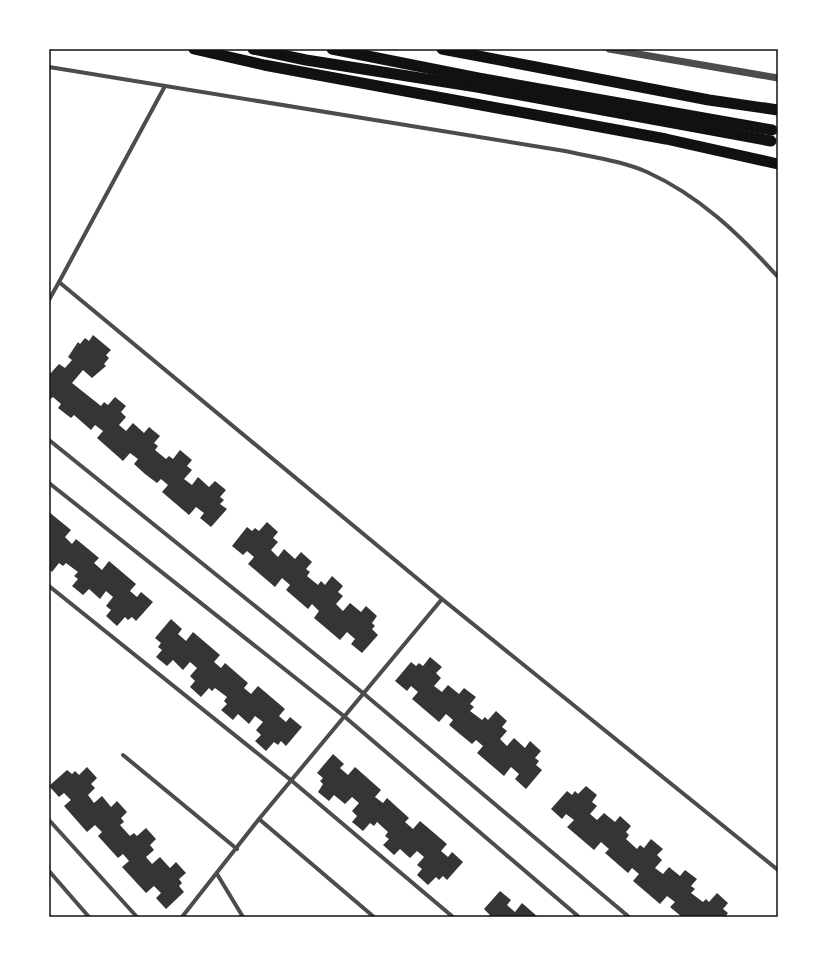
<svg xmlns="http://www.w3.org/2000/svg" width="827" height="966" viewBox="0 0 827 966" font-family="'Roboto Condensed',sans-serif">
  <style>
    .building { fill: #353535 }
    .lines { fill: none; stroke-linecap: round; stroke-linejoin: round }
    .minor { stroke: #4c4c4c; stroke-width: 4 }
    .tertiary { stroke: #4c4c4c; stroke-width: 7 }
    .trunk { stroke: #111; stroke-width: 11 }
    .neatline { fill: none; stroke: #111; stroke-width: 1.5 }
  </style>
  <rect width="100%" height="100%" fill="#fff"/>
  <g class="building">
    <path d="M93 335 111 350 106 355 109 358 104 364 106 366 92 378 83 370 72 383 101 406 104 402 108 405 115 397 126 406 121 412 126 417 119 425 126 431 133 423 144 433 149 427 160 436 154 443 158 446 155 450 166 459 169 456 173 459 180 450 192 460 187 466 192 470 184 479 192 485 198 477 209 487 215 481 226 490 220 497 224 500 220 504 227 509 211 527 200 518 204 513 196 507 189 515 162 492 168 485 161 479 157 483 145 474 134 464 138 459 130 453 123 461 97 438 103 431 95 425 91 430 74 415 71 418 58 408 61 404 53 397 49 400V375L59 364 65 368 72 360 68 357 78 342 80 344 85 338 89 341Z"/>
    <path d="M49 512 71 530 65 537 72 544 76 539 87 548 99 558 94 563 102 570 109 561 136 584 130 591 137 597 141 592 153 602 136 621 132 617 128 620 125 617 117 626 106 616 111 610 106 606 113 597 106 591 100 599 89 589 83 595 72 586 78 579 74 576 78 572 66 563 63 566 59 563 52 572 49 569Z"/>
    <path d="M267 522 278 532 273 538 278 542 271 550 278 557 284 549 295 559 301 552 312 562 306 569 310 572 307 576 318 585 321 581 325 585 332 576 343 586 338 592 343 596 336 604 343 611 350 603 361 612 366 606 377 616 372 623 375 626 372 629 378 635 362 653 351 644 355 639 347 632 340 640 314 618 319 611 312 604 308 609 286 590 290 585 282 578 275 587 248 564 254 557 247 551 243 555 232 546 247 527 252 531 255 528 259 531Z"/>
    <path d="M171 619 182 629 178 634 186 641 193 632 220 655 214 662 221 668 225 663 248 683 244 688 251 694 258 686 285 709 279 716 286 722 290 717 302 727 286 746 281 741 278 745 274 742 266 751 255 741 261 735 256 730 263 722 255 716 249 724 238 714 233 720 221 710 227 704 224 701 227 697 215 688 212 691 209 688 201 697 190 687 195 681 190 676 197 668 190 662 183 670 173 660 167 666 156 657 162 650 158 647 161 643 155 638Z"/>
    <path d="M430 657 442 667 436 673 441 678 434 686 442 692 448 685 459 694 464 688 476 697 470 704 474 707 470 711 482 720 485 717 488 720 496 711 507 721 502 727 507 731 500 739 507 746 514 738 525 748 530 741 541 751 535 758 539 761 536 765 542 770 526 789 515 779 519 774 511 767 504 776 477 753 483 746 476 740 472 744 461 735 449 725 453 720 446 714 439 722 412 699 418 692 411 686 407 691 395 681 411 662 416 666 419 663 423 666Z"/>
    <path d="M333 754 344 764 340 768 348 775 355 767 381 790 375 797 383 803 387 798 409 818 405 822 413 829 420 821 447 844 441 851 448 857 452 852 463 862 447 880 443 876 439 880 436 877 428 885 417 875 422 869 417 865 424 857 417 851 410 858 400 849 394 855 383 845 389 839 385 836 388 832 377 822 374 826 370 823 363 831 352 822 357 816 352 811 359 803 352 797 345 804 334 795 329 801 318 792 323 784 320 781 323 778 317 773Z"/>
    <path d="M87 767 97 778 91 784 95 788 88 795 94 803 102 796 111 807 117 801 127 812 121 818 124 822 120 825 130 836 134 833 137 836 146 828 156 839 150 845 154 850 146 857 152 864 160 857 170 868 176 862 186 873 179 879 182 883 179 886 184 892 166 909 156 898 161 893 154 886 146 893 122 867 129 861 123 854 118 858 98 836 102 832 95 825 87 832 64 806 71 800 64 793 59 797 49 786 67 770 72 774 75 771 79 775Z"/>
    <path d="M586 786 597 795 592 802 597 806 590 814 597 820 604 813 615 822 620 816 631 826 626 832 629 835 626 839 637 849 640 845 644 848 651 839 663 849 657 855 662 860 655 868 663 874 669 867 680 876 685 870 697 879 691 886 695 889 691 893 703 902 706 899 709 902 717 893 728 903 723 909 728 913 725 917H682L670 907 675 902 667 896 660 904 633 881 639 874 632 868 628 873 605 853 609 849 601 842 594 850 567 827 574 820 566 814 562 819 551 809 567 791 572 795 575 791 578 794Z"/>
    <path d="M500 891 511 900 507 905 515 912 522 903 538 917H488L490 915 484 909Z"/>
  </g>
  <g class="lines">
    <g class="minor">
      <path d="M49 67 565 151C592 157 622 161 647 172 700 196 740 235 778 277"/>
      <path d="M59 282 165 86"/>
      <path d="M49 300 59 282 442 599 778 870"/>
      <path d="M49 440 363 693 629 917"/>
      <path d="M49 483 345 717 579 917"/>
      <path d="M49 586 292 781 453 917"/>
      <path d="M123 755 237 849"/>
      <path d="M259 819 374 917"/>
      <path d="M49 820 137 917"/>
      <path d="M49 871 89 917"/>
      <path d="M217 874 243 917"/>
      <path d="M182 917 259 819 442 599"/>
    </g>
    <path class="tertiary" d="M609 49 778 78"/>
    <g class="trunk">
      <path d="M194 49 264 65 666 139 778 164"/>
      <path d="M253 49 306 60 477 87 771 141"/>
      <path d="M332 49 478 78 772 130"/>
      <path d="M442 49 709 100 778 110"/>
    </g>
  </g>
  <rect width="827" height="966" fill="none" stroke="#ffffff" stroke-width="100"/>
  <rect x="50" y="50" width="727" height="866" class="neatline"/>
</svg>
